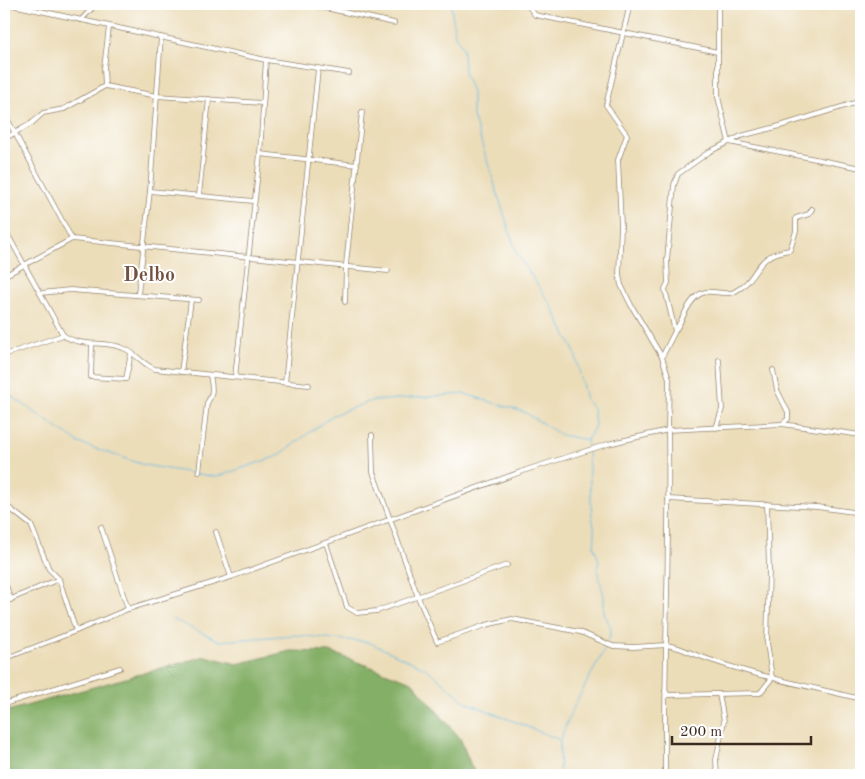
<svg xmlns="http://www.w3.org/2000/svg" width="865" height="779" viewBox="0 0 865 779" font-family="'Old Standard TT',serif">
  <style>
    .forest { fill: #84af66; stroke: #606c42 }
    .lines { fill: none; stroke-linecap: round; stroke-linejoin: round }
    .stream { stroke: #66bce3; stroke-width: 1 }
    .minor-casing { stroke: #94846c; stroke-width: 5.5 }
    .minor { stroke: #fff; stroke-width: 4 }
    .labels { text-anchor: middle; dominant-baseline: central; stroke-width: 4; stroke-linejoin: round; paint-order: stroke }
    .quarter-label { font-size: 20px; font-weight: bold; fill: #715241; stroke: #fff }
  </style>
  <rect width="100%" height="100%" fill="#fff"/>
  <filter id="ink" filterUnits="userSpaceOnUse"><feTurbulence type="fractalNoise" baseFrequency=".02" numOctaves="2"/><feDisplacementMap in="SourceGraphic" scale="10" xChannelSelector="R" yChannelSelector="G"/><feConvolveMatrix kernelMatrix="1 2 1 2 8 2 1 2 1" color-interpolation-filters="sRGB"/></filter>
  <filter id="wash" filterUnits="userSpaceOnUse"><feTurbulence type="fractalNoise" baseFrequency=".0096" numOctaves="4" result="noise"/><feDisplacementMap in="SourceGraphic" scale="20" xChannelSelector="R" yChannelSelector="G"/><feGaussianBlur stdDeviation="1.12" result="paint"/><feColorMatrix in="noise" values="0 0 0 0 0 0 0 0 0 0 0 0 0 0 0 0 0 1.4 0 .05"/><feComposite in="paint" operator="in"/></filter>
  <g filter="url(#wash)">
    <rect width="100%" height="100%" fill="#ecddb9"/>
    <path class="forest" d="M290 651 330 652 412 682 460 738 471 766 477 775H7L4 753V712L205 656 237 664Z"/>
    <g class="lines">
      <g class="stream">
        <path d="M451 4 455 35 463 48 464 72 472 92V113L516 252 551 305 575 353 586 400 593 408 595 426 587 440 592 515 595 534 594 547 599 560 597 568 604 596V613L611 628 609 640"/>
        <path d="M4 391 79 443 144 465 216 477 278 456 333 415 371 401 465 394 524 412 561 435 587 440"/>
        <path d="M172 619 220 641 294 635 368 642 427 669 466 702 560 740"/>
        <path d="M559 775 560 740 572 710 606 647"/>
      </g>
    </g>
  </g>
  <g filter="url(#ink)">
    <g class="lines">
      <defs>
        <g id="minor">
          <path d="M8 4 266 60 349 73"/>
          <path d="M307 4 394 23"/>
          <path d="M527 4 535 15 718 52"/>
          <path d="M630 4 606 105 627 135 618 160 621 226 619 275 621 285 631 305 662 357"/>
          <path d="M718 4V97L729 142 861 168"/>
          <path d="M81 20 96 4"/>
          <path d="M105 86 157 96 262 103"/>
          <path d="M4 113 72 239"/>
          <path d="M4 139 32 123 43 113 64 109 105 86 104 68 109 27"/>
          <path d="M260 154 357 165"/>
          <path d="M150 191 253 201"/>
          <path d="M199 195 209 99"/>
          <path d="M4 228 63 335C82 348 103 340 123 348 135 352 143 365 155 369L309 385"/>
          <path d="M4 276 72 239 388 271"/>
          <path d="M41 293 70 290 199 300"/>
          <path d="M138 294 150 191 161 37"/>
          <path d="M345 302 346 265 362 112"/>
          <path d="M675 331C683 320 686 305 697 296 709 286 723 297 734 292 761 278 752 255 790 250L796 231V218L809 214 812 209"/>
          <path d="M92 345 91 377 126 379 131 353"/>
          <path d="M4 355 63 335"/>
          <path d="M773 370 777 390 788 412V419L782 424"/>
          <path d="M181 372 191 300"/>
          <path d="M235 377 260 154 266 60"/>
          <path d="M285 383 318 69"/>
          <path d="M716 428 722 409 719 360"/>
          <path d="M372 435 373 472 418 597 437 642 486 625 512 619 580 632 613 646 633 647 667 645 679 648C738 673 800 684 861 699"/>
          <path d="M199 472 207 403C214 393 212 387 210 375"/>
          <path d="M668 499 817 507 861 513"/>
          <path d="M4 504 31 525 49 569 59 579 76 631"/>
          <path d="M101 527 128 609"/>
          <path d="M216 532 231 577"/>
          <path d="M326 543 347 607 357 613 377 611 507 565"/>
          <path d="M4 580 11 600"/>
          <path d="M4 602 59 579"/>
          <path d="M4 659 76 631 128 609 231 577 529 469 608 444 668 430 669 379 662 357 675 331 665 289 668 283 667 260 674 185 678 174 709 152 741 136 780 126 861 101"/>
          <path d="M665 691 668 695 760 693 772 678 767 642 769 570 767 504"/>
          <path d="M4 704 120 668"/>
          <path d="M665 775C664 660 670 545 668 430L782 424 861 435"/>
          <path d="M717 775 716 760 724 721 719 694"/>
        </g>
      </defs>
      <use href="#minor" class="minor-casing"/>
      <use href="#minor" class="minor"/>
    </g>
  </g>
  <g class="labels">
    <g class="quarter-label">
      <text x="149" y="276">Delbo</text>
    </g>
  </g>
  <rect width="865" height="779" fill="none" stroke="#fff" stroke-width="20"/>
  <path d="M672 736v8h139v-8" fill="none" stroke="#3b2a1e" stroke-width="2.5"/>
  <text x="680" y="736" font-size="15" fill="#3b2a1e" stroke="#ffffff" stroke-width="4" paint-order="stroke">200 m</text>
</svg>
